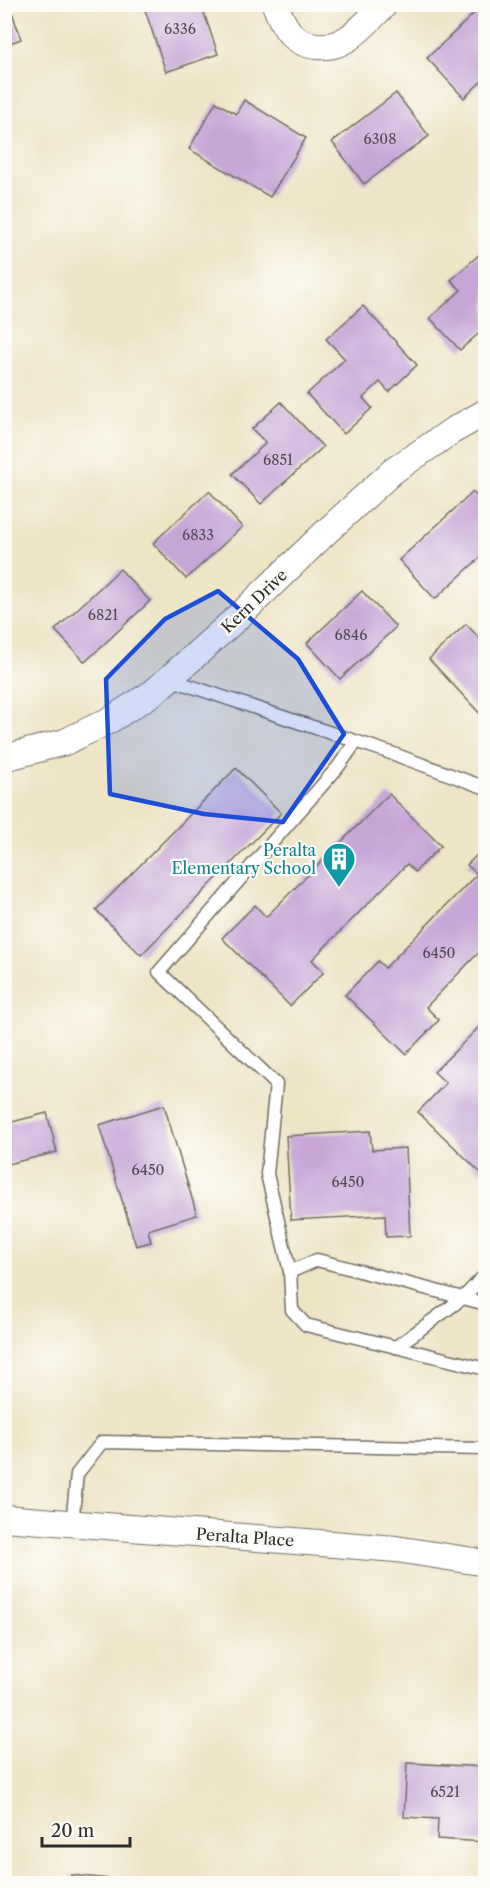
<svg xmlns="http://www.w3.org/2000/svg" width="490" height="1888" viewBox="0 0 490 1888" font-family="'Libre Caslon Text',serif">
  <style>
    .building { fill: #c6a5d7 }
    .lines { fill: none; stroke-linecap: round; stroke-linejoin: round }
    .service-casing { stroke: #6f6c61; stroke-width: 15 }
    .minor-casing { stroke: #6f6c61; stroke-width: 28 }
    .service { stroke: #fff; stroke-width: 12 }
    .minor { stroke: #fff; stroke-width: 26 }
    .marked { fill: #1d4ed8; fill-opacity: 0.2; stroke: #1d4ed8; stroke-width: 4.5; stroke-linejoin: round }
    .labels { text-anchor: middle; dominant-baseline: central; stroke-width: 4.5; stroke-linejoin: round; paint-order: stroke }
    .number-label { font-size: 14px; fill: #524a56 }
    .street-label { font-size: 16px; fill: #2b2b2b; stroke: #fdfcf7 }
    .culture-label { font-size: 16px; fill: #0d838f; stroke: #fdfcf7; text-anchor: end }
  </style>
  <rect width="100%" height="100%" fill="#fdfcf7"/>
  <filter id="ink" filterUnits="userSpaceOnUse"><feTurbulence type="fractalNoise" baseFrequency=".0167" numOctaves="2"/><feDisplacementMap in="SourceGraphic" scale="12" xChannelSelector="R" yChannelSelector="G"/><feConvolveMatrix kernelMatrix="1 2 1 2 8 2 1 2 1" color-interpolation-filters="sRGB"/></filter>
  <filter id="wash" filterUnits="userSpaceOnUse"><feTurbulence type="fractalNoise" baseFrequency=".008" numOctaves="4" result="noise"/><feDisplacementMap in="SourceGraphic" scale="24" xChannelSelector="R" yChannelSelector="G"/><feGaussianBlur stdDeviation="1.35" result="paint"/><feColorMatrix in="noise" values="0 0 0 0 0 0 0 0 0 0 0 0 0 0 0 0 0 1.4 0 .05"/><feComposite in="paint" operator="in"/></filter>
  <g filter="url(#wash)">
    <rect width="100%" height="100%" fill="#eee4c6"/>
    <g id="blocks">
      <g class="building">
        <path d="M5 4H15L10 6 21 39 5 45Z"/>
        <path d="M143 4H201L218 54 166 72Z"/>
        <path d="M482 6 486 9V77L464 98 427 58Z"/>
        <path d="M396 93 429 136 364 184 332 142Z"/>
        <path d="M244 100 306 138 270 197 189 149 216 102 236 114Z"/>
        <path d="M482 252 486 255V327L460 350 430 318 461 290 451 280Z"/>
        <path d="M363 306 417 365 389 392 380 382 363 398 372 408 344 434 307 394 345 359 326 339Z"/>
        <path d="M281 402 323 447 261 504 232 474 266 443 252 429Z"/>
        <path d="M209 491 242 527 186 579 153 543Z"/>
        <path d="M473 492 486 506V552L435 599 399 560Z"/>
        <path d="M120 569 150 601 85 662 55 630Z"/>
        <path d="M362 591 396 627 340 679 307 643Z"/>
        <path d="M466 624 486 645V720L429 659Z"/>
        <path d="M236 768 281 813 141 955 96 910Z"/>
        <path d="M389 794 441 846 415 872 407 864 312 960 324 972 290 1006 222 938 255 905 266 917Z"/>
        <path d="M486 846V945L426 1007 439 1020 406 1054 345 995 378 961 385 968 477 874 467 865Z"/>
        <path d="M486 1020V1168L481 1173 418 1112 446 1083 434 1072Z"/>
        <path d="M164 1105 197 1215 148 1230 151 1242 136 1246 99 1125Z"/>
        <path d="M47 1113 57 1152 4 1165V1124Z"/>
        <path d="M370 1131 372 1150 406 1148 410 1236 386 1237 385 1215 291 1220 286 1136Z"/>
        <path d="M407 1763 486 1767V1842L437 1839 438 1819 404 1817Z"/>
        <path d="M71 1875 140 1882V1884H70Z"/>
      </g>
    </g>
  </g>
  <g filter="url(#ink)">
    <use href="#blocks" fill-opacity="0" stroke="#6f6c61" stroke-width="1.5"/>
    <g class="lines">
      <defs>
        <g id="service">
          <path d="M169 679 388 752 486 788"/>
          <path d="M290 1272 267 1174 276 1084 159 972 338 767 356 742"/>
          <path d="M486 1304 317 1260 290 1272 292 1310 306 1325 486 1369"/>
          <path d="M396 1347 463 1298 486 1274"/>
          <path d="M72 1524 77 1474 102 1442 486 1449"/>
        </g>
        <g id="minor">
          <path d="M275 4C279 15 283 25 290 33 305 49 330 50 347 39 361 30 373 16 385 4"/>
          <path d="M4 758 65 742 110 720 154 692 238 617 326 532 393 471 452 431 486 412"/>
          <path d="M4 1518 396 1549 486 1563"/>
        </g>
      </defs>
      <use href="#service" class="service-casing"/>
      <use href="#minor" class="minor-casing"/>
      <use href="#service" class="service"/>
      <use href="#minor" class="minor"/>
    </g>
  </g>
  <path class="marked" d="M218 591 298 659 344 734 283 822 204 814 110 794 106 679 165 619Z"/>
  <defs>
    <symbol id="building-pin" viewBox="-11 -11 22 30"><path d="M0 17L-7.5 6A9.5 9.5 0 1 1 7.5 6Z" fill="#0f9aa8" stroke="#fdfcf7"/><path d="M-4-6H4V6H1V3H-1V6H-4ZM-2.5-4.3h1.7v1.8h-1.7ZM.8-4.3h1.7v1.8H.8ZM-2.5-1h1.7V.8h-1.7ZM.8-1h1.7V.8H.8Z" fill="#fff"/></symbol>
  </defs>
  <g fill-rule="evenodd">
    <use href="#building-pin" x="320" y="840" width="38" height="52"/>
  </g>
  <g class="labels">
    <g class="number-label">
      <text x="180" y="29">6336</text>
      <text x="380" y="139">6308</text>
      <text x="278" y="460">6851</text>
      <text x="198" y="535">6833</text>
      <text x="103" y="615">6821</text>
      <text x="351" y="635">6846</text>
      <text x="439" y="953">6450</text>
      <text x="148" y="1170">6450</text>
      <text x="348" y="1182">6450</text>
      <text x="445" y="1792">6521</text>
    </g>
    <g class="street-label">
      <text transform="translate(254 601) rotate(-44)">Kern Drive</text>
      <text transform="translate(245 1537) rotate(4)">Peralta Place</text>
    </g>
    <g class="culture-label">
      <text x="316" y="850">Peralta<tspan x="316" dy="18">Elementary School</tspan></text>
    </g>
  </g>
  <rect width="490" height="1888" fill="none" stroke="#fdfcf7" stroke-width="24"/>
  <path d="M42 1837v9h88v-9" fill="none" stroke="#2b2b2b" stroke-width="3"/>
  <text x="51" y="1837" font-size="18" fill="#2b2b2b" stroke="#fdfcf7" stroke-width="4.5" paint-order="stroke">20 m</text>
</svg>
